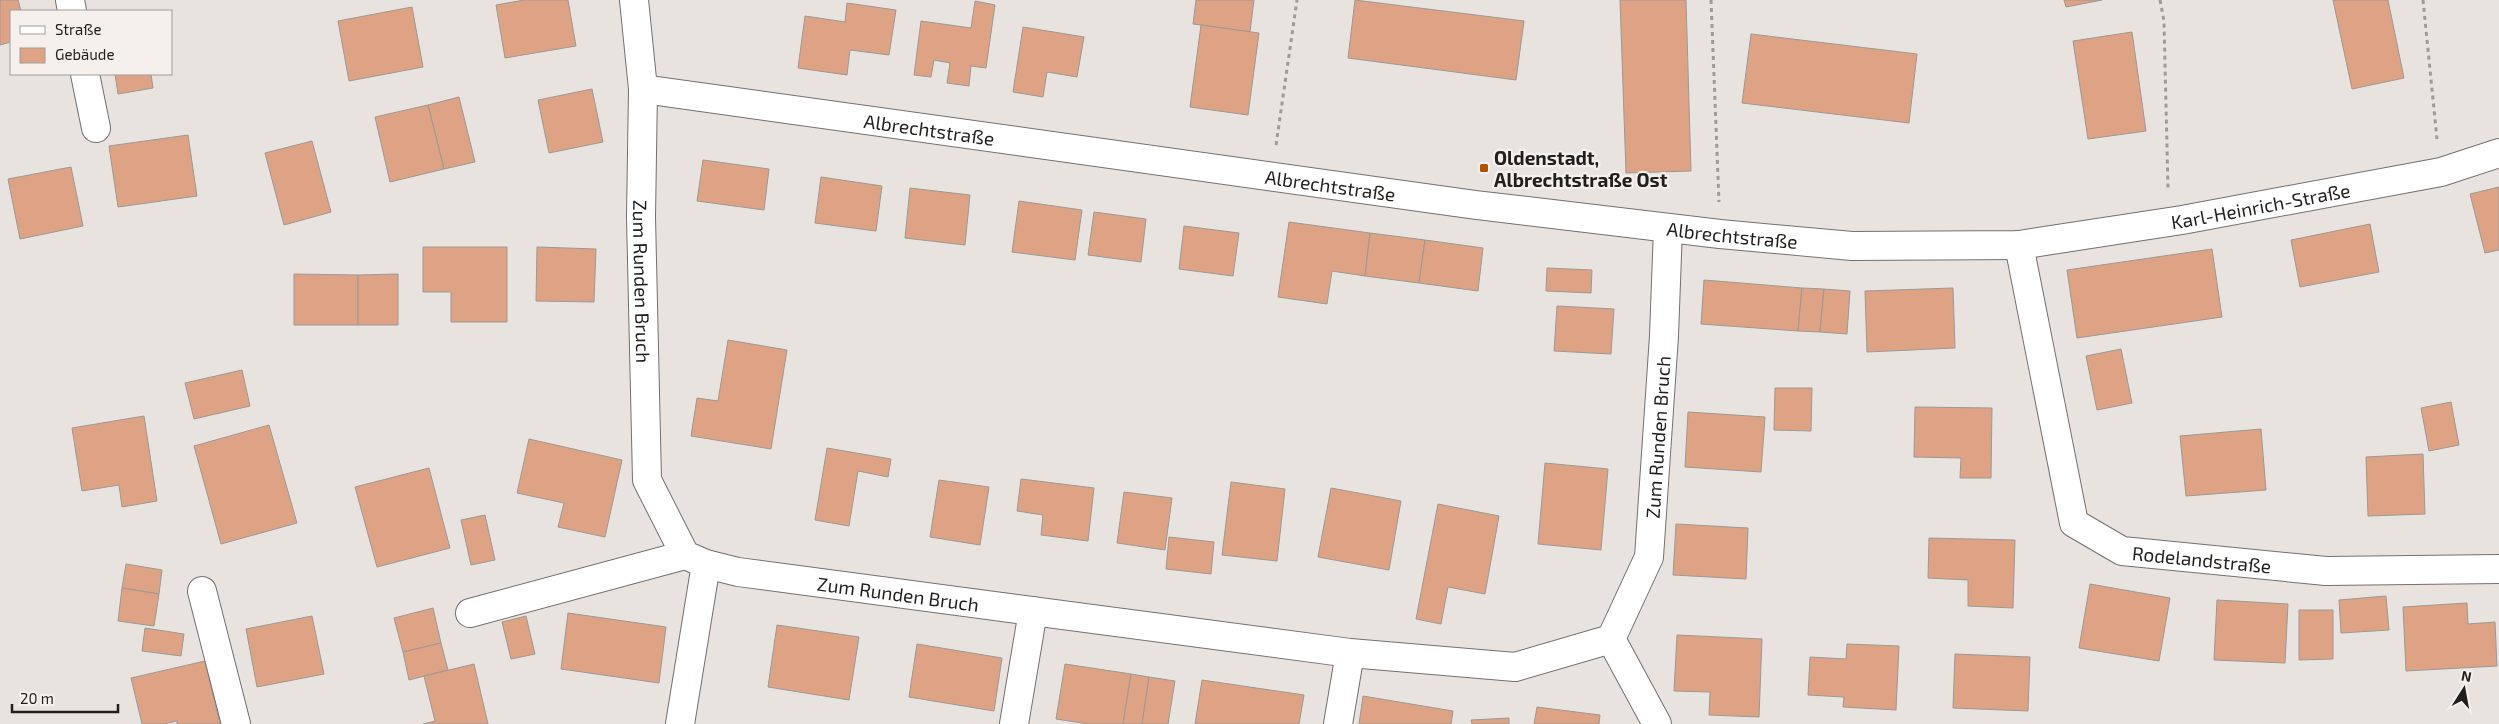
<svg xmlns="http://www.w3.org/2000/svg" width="2499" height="724" viewBox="0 0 2499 724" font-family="'Exo 2',sans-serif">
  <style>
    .building { fill: #dda384; stroke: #9d9895 }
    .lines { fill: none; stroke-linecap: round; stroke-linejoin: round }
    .minor-casing { stroke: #756f6d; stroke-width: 30 }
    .path { stroke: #9e9a98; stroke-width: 3; stroke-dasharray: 4 4; stroke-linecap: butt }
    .minor { stroke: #fff; stroke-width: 28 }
    .poi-dot { fill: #b15203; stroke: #f6f0ed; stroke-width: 2 }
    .labels { text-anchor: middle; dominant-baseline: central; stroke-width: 4.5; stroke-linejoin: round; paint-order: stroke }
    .street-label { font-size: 19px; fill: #211f1e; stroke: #f6f0ed }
    .poi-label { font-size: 19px; font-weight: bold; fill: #211f1e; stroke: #f6f0ed; text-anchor: start }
  </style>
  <rect width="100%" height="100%" fill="#e9e3e0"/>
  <g class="building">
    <path d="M0 0H18L21 11H11V42L0 45Z"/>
    <path d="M524 0H568L576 46 505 58 496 5Z"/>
    <path d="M1196 0H1254L1250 32 1193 24Z"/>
    <path d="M1355 0 1524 21 1516 80 1348 58Z"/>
    <path d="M1620 0H1686L1691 171 1626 173Z"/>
    <path d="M2064 0H2102L2066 7Z"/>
    <path d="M2333 0H2388L2404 78 2352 89Z"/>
    <path d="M975 1 995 5 986 68 971 66 969 86 947 83 950 63 934 60 931 77 914 75 921 21 971 28Z"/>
    <path d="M847 3 896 10 889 55 850 50 847 75 798 68 805 16 845 22Z"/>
    <path d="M412 7 423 67 349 81 338 21Z"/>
    <path d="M1201 25 1259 33 1248 115 1190 107Z"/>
    <path d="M1023 27 1084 37 1077 77 1047 72 1043 97 1013 92Z"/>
    <path d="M2132 32 2146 131 2088 139 2073 41Z"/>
    <path d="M1751 34 1917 54 1909 123 1742 103Z"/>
    <path d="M115 74H151L153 88 118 94Z"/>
    <path d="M592 89 603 142 549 153 538 100Z"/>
    <path d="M459 97 475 162 444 169 428 105Z"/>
    <path d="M428 105 444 169 390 182 375 117Z"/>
    <path d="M188 135 197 196 118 207 109 146Z"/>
    <path d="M312 141 331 212 284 225 265 153Z"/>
    <path d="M703 160 769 169 764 210 697 201Z"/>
    <path d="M71 167 83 226 20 239 8 179Z"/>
    <path d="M821 177 882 186 876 231 815 223Z"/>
    <path d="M2499 187V250L2485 253 2470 194Z"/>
    <path d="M910 188 970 195 965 245 905 238Z"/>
    <path d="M1019 201 1082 210 1075 260 1012 252Z"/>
    <path d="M1094 212 1146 219 1141 262 1088 255Z"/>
    <path d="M1289 222 1370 233 1365 276 1332 271 1327 304 1278 297Z"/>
    <path d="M2370 224 2379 272 2300 287 2291 240Z"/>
    <path d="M1184 226 1239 233 1233 276 1179 269Z"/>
    <path d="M1370 233 1425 240 1419 283 1365 276Z"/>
    <path d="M1425 240 1483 248 1478 291 1419 283Z"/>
    <path d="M423 247H507V322H451V292H423Z"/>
    <path d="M537 247 596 249 594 302 536 301Z"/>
    <path d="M2212 249 2222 317 2077 338 2067 270Z"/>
    <path d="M1547 268 1592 270 1591 293 1546 291Z"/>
    <path d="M294 274 358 275V325H294Z"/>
    <path d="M398 274V325H358V275Z"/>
    <path d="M1704 280 1802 288 1798 331 1701 324Z"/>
    <path d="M1802 288 1824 289 1820 332 1798 331Z"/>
    <path d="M1953 288 1955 348 1867 352 1865 291Z"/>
    <path d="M1824 289 1850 291 1847 334 1820 332Z"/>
    <path d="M1557 306 1614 309 1611 354 1554 351Z"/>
    <path d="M728 340 787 350 771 449 691 436 697 398 718 401Z"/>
    <path d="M2121 349 2132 403 2097 410 2086 356Z"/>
    <path d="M242 370 250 406 194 419 185 383Z"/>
    <path d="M1775 388H1812L1811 431 1774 430Z"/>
    <path d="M2451 402 2459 445 2429 451 2421 408Z"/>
    <path d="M1915 407 1992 408 1991 478H1960L1961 458 1914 457Z"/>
    <path d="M1688 412 1765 417 1761 472 1685 467Z"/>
    <path d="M144 416 157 501 122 507 119 485 82 491 72 428Z"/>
    <path d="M269 425 297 523 221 544 194 446Z"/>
    <path d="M2261 429 2266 490 2186 496 2180 436Z"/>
    <path d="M529 439 622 460 605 537 558 527 564 503 517 493Z"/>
    <path d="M827 448 891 459 888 477 858 471 849 526 815 520Z"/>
    <path d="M2423 454 2425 514 2368 516 2366 457Z"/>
    <path d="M1545 463 1608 469 1601 550 1538 544Z"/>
    <path d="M429 468 450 548 377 567 355 487Z"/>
    <path d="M1021 479 1094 488 1088 541 1041 535 1043 515 1017 511Z"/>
    <path d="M939 480 989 487 980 545 930 537Z"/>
    <path d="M1231 482 1285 489 1277 561 1222 555Z"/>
    <path d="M1331 488 1401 501 1389 570 1318 557Z"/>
    <path d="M1124 492 1172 498 1165 550 1117 543Z"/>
    <path d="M1438 504 1499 516 1485 594 1448 587 1441 624 1416 619Z"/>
    <path d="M485 515 495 560 471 565 461 520Z"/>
    <path d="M1676 524 1748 528 1746 579 1673 575Z"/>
    <path d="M1169 537 1214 542 1211 574 1166 569Z"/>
    <path d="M1929 538 2015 540 2013 608 1968 606V580L1928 578Z"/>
    <path d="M126 564 162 570 159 594 122 588Z"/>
    <path d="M2090 584 2170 598 2159 661 2079 648Z"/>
    <path d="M122 588 159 594 154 626 118 621Z"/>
    <path d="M2386 596 2389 630 2341 633 2339 600Z"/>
    <path d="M2217 600 2288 604 2285 663 2214 660Z"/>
    <path d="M2467 603 2468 624 2495 622 2497 666 2406 671 2403 607Z"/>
    <path d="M433 608 441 643 403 652 394 618Z"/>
    <path d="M2299 610H2333V659L2299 660Z"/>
    <path d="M568 613 666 627 659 683 561 669Z"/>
    <path d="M312 616 324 674 257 687 246 629Z"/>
    <path d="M526 616 535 654 511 659 502 622Z"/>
    <path d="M777 625 859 637 849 700 768 687Z"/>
    <path d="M145 628 184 634 181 656 142 651Z"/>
    <path d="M1677 635 1762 639 1759 717 1709 715 1710 692 1674 691Z"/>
    <path d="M441 643 448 670 409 680 403 652Z"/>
    <path d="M917 644 1002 658 994 711 909 697Z"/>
    <path d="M1847 644 1899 646 1896 710 1843 707 1844 697 1808 695 1810 657 1846 659Z"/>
    <path d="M1955 654 2030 657 2028 711 1953 708Z"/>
    <path d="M205 661 220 724H177V721L164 724H142L131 678Z"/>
    <path d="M474 664 488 724H423L435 721 424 676Z"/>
    <path d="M1065 664 1131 674 1123 724H1088L1056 719Z"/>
    <path d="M1131 674 1149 677 1142 724H1123Z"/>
    <path d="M1149 677 1175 681 1168 724H1142Z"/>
    <path d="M1202 680 1304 695 1299 724H1195Z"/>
    <path d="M1363 696 1453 711 1451 724H1359Z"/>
    <path d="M1537 707 1600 715 1599 724H1534Z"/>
    <path d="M1509 718V724H1472L1471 720Z"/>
  </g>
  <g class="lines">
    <defs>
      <g id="minor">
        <path d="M70 0 72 11"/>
        <path id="s1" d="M634 0 643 89 641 217 647 480 685 555 706 564 738 572 1350 653 1515 667 1611 639 1649 557 1664 336 1668 228"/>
        <path d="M85 74 96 128"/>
        <path id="s2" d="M643 89 1476 205 1720 234 1852 246 2019 245 2182 220 2441 172 2499 153"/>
        <path id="s3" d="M2019 245 2074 523 2122 551 2326 571 2499 569"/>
        <path d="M202 591 236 724"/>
        <path d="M470 613 685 555"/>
        <path d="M1611 639 1657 724"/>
        <path d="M680 724 706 564"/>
        <path d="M1014 724 1033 611"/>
        <path d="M1338 724 1350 653"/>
      </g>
    </defs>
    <use href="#minor" class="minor-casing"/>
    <g class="path">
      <path d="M1711 0 1719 202"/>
      <path d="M2160 0 2164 21 2168 189"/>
      <path d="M2423 0 2437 139"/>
      <path d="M1276 145 1297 0"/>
    </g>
    <use href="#minor" class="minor"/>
  </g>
  <rect class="poi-dot" x="1479" y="163" width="10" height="10" rx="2.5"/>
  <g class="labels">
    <g class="street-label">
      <text stroke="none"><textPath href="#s2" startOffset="289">Albrechtstraße</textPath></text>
      <text stroke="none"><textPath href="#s2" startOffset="694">Albrechtstraße</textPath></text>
      <text stroke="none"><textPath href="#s2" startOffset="1631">Karl-Heinrich-Straße</textPath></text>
      <text stroke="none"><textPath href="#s2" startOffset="1099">Albrechtstraße</textPath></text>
      <text stroke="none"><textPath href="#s1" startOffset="282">Zum Runden Bruch</textPath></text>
      <text stroke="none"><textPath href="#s1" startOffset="1714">Zum Runden Bruch</textPath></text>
      <text stroke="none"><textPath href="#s3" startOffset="419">Rodelandstraße</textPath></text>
      <text stroke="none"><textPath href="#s1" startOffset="782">Zum Runden Bruch</textPath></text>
    </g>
    <g class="poi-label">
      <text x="1494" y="157">Oldenstadt,<tspan x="1494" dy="22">Albrechtstraße Ost</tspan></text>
    </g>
  </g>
  <rect x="10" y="10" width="162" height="65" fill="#f6f0ed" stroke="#a19c9a"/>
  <rect x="20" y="26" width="25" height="8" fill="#ffffff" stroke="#a19c9a"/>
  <text x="55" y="35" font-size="15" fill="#211f1e">Straße</text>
  <rect x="20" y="48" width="25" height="15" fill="#dda384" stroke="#a19c9a"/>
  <text x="55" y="60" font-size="15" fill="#211f1e">Gebäude</text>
  <g transform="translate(2464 689) rotate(11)" stroke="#f6f0ed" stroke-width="4" paint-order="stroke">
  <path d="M0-4L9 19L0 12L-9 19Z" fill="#211f1e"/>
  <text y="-8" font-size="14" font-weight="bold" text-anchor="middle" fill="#211f1e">N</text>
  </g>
  <path d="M12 704v8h106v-8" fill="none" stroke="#211f1e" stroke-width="2.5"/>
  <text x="20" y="704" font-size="15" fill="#211f1e" stroke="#f6f0ed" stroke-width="4" paint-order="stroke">20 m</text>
</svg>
